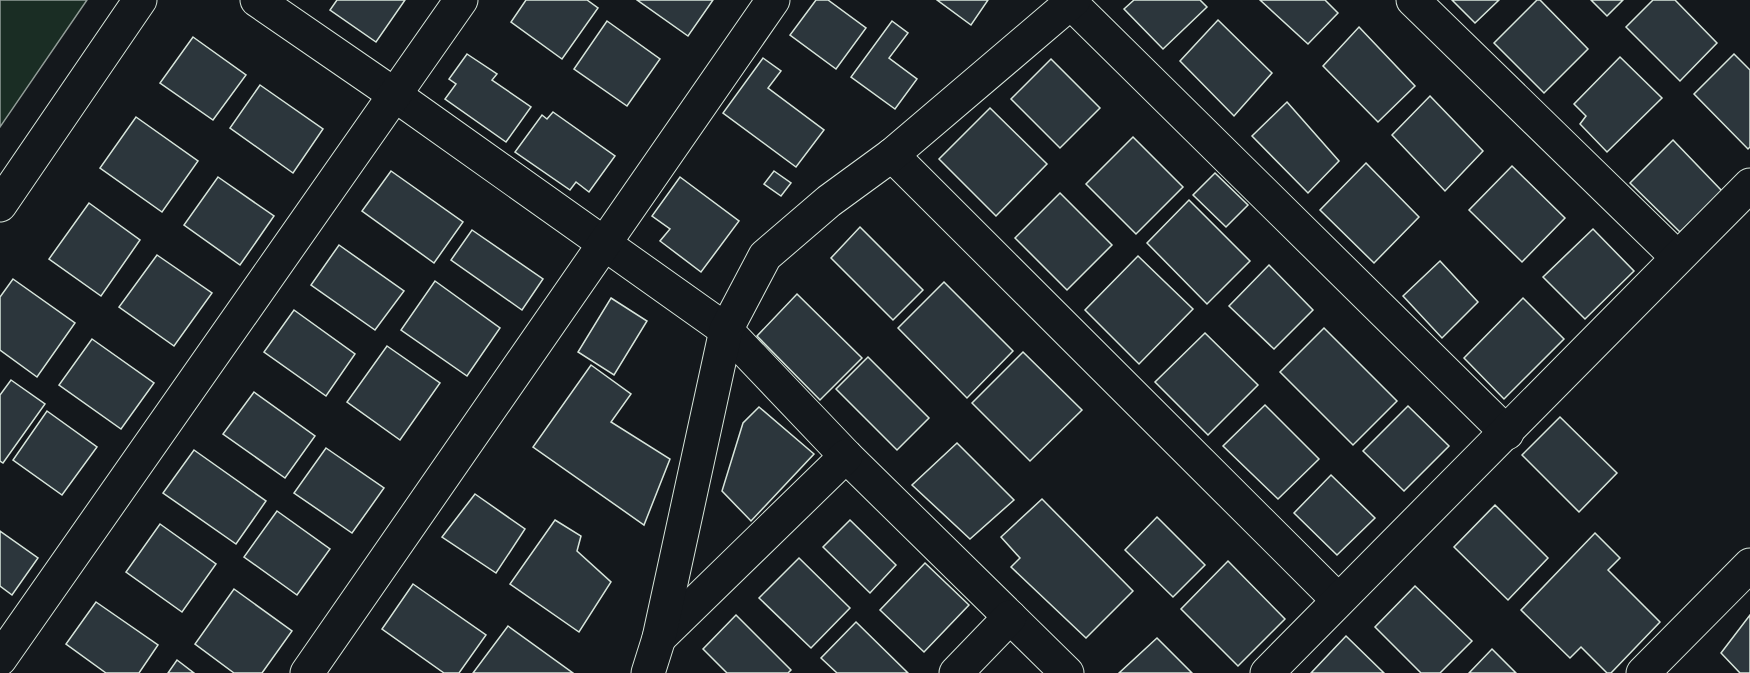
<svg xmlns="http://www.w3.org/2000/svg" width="1750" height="673" viewBox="0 0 1750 673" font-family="Poppins,sans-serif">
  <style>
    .green { fill: #1a2d24; stroke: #939e99; stroke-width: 1.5 }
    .building { fill: #2c363c; stroke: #d8e6dc; stroke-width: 1.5 }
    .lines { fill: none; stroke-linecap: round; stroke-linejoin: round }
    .minor-casing { stroke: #d8e6dc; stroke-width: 35 }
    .tertiary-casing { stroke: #d8e6dc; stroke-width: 35 }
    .minor { stroke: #14181c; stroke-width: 33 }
    .tertiary { stroke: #14181c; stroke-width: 33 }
  </style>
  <rect width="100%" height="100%" fill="#14181c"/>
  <path class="green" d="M0 0H87L0 127Z"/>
  <g class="building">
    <path d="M337 0H405L376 42 330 10Z"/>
    <path d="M526 0H587L598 8 562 59 511 22Z"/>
    <path d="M637 0H713L688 36Z"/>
    <path d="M816 0H828L866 28 836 69 790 35Z"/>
    <path d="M937 0H988L971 25Z"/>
    <path d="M1134 0H1200L1207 7 1163 49 1124 9Z"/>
    <path d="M1260 0H1325L1338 13 1308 44Z"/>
    <path d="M1452 0H1499L1475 23Z"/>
    <path d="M1537 0H1540L1588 49 1544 93 1494 43Z"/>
    <path d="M1591 0H1623L1607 16Z"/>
    <path d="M1653 0H1675L1717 43 1680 81 1626 27Z"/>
    <path d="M1218 20 1272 73 1234 116 1180 61Z"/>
    <path d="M607 21 660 59 627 106 574 69Z"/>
    <path d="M892 21 908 33 889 58 917 79 895 109 851 77Z"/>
    <path d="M1359 27 1415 86 1378 122 1323 66Z"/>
    <path d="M193 37 246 75 213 120 160 83Z"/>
    <path d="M467 54 497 74 492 80 531 107 506 142 445 99 456 84 449 79Z"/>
    <path d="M1734 54 1750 70V147L1748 149 1694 94Z"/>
    <path d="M1620 57 1662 98 1607 152 1580 124 1586 116 1574 104Z"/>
    <path d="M763 58 781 71 768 88 824 130 796 167 723 113Z"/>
    <path d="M1051 59 1100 108 1060 148 1011 99Z"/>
    <path d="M260 85 323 129 293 173 230 128Z"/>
    <path d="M1430 96 1483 151 1445 191 1392 135Z"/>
    <path d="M1287 102 1339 161 1308 193 1252 136Z"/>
    <path d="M990 108 1047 164 996 216 939 159Z"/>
    <path d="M553 112 615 156 589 192 576 182 570 190 515 152 542 115 547 119Z"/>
    <path d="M136 117 198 161 162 212 100 168Z"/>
    <path d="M1133 137 1183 187 1136 234 1086 184Z"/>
    <path d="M1673 140 1722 191 1680 232 1630 183Z"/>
    <path d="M1366 163 1419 217 1374 263 1320 210Z"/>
    <path d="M1512 166 1565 218 1522 262 1469 210Z"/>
    <path d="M391 171 463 222 434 263 362 211Z"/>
    <path d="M774 171 791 183 781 196 764 184Z"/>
    <path d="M1215 173 1248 205 1226 227 1193 195Z"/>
    <path d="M218 177 274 216 240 265 184 225Z"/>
    <path d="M680 177 739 221 701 272 660 241 670 229 652 216Z"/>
    <path d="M1060 193 1112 245 1067 290 1015 238Z"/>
    <path d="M1189 200 1250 261 1207 304 1147 243Z"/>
    <path d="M89 203 140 240 101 296 49 259Z"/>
    <path d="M860 227 923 290 893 320 831 258Z"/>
    <path d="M1593 229 1634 271 1585 319 1543 277Z"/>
    <path d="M472 230 543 279 522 310 451 260Z"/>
    <path d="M339 245 404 291 375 330 311 285Z"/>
    <path d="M157 255 212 293 174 346 119 307Z"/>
    <path d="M1138 256 1193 309 1139 364 1085 310Z"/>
    <path d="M1440 261 1478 302 1442 338 1403 296Z"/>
    <path d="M1269 265 1313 310 1274 349 1229 306Z"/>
    <path d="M13 279 75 323 37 377 0 350V297Z"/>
    <path d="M435 281 500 328 467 376 401 330Z"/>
    <path d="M944 282 1013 351 967 398 898 328Z"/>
    <path d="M797 294 862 358 820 400 757 336Z"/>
    <path d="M611 298 647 321 614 375 578 352Z"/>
    <path d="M1523 298 1564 339 1504 399 1464 358Z"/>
    <path d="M294 310 355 354 326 396 264 352Z"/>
    <path d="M1324 328 1397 401 1353 445 1280 372Z"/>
    <path d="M1205 333 1258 385 1208 435 1155 382Z"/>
    <path d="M92 339 154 383 121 429 59 385Z"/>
    <path d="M387 346 440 383 400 440 347 402Z"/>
    <path d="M1023 352 1082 410 1030 461 972 403Z"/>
    <path d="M868 357 929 418 897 450 836 389Z"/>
    <path d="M591 365 631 394 611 422 670 459 644 525 533 447Z"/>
    <path d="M11 380 45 404 3 463 0 461V395Z"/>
    <path d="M254 392 315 436 285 478 223 434Z"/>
    <path d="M1265 405 1319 459 1278 499 1223 446Z"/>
    <path d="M1408 406 1449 446 1404 491 1363 451Z"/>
    <path d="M759 407 814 454 751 521 722 491 743 423Z"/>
    <path d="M47 411 97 447 62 495 13 460Z"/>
    <path d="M1560 417 1617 473 1579 512 1522 455Z"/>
    <path d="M957 443 1014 500 970 539 912 485Z"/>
    <path d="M326 448 384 488 352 533 294 493Z"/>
    <path d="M194 450 266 501 236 544 163 493Z"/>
    <path d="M1331 475 1375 518 1337 555 1294 513Z"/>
    <path d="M475 494 525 529 496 573 442 537Z"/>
    <path d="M1042 499 1133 591 1086 638 1011 567 1020 558 1001 537Z"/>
    <path d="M1495 505 1548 558 1508 600 1454 547Z"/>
    <path d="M277 511 330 549 297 595 244 557Z"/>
    <path d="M1157 517 1205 565 1173 597 1125 550Z"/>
    <path d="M555 520 581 536 577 551 611 582 579 632 510 584Z"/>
    <path d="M850 520 896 565 870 593 823 547Z"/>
    <path d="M160 524 216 564 182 612 126 572Z"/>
    <path d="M0 531 38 558 12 595 0 586Z"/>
    <path d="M1595 533 1620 558 1608 570 1660 622 1611 673H1607L1581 647 1570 658 1521 610Z"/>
    <path d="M799 558 850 608 811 648 759 598Z"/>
    <path d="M1228 561 1285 619 1238 666 1181 609Z"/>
    <path d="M925 563 969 605 924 652 880 610Z"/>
    <path d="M413 584 486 635 459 673H444L382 629Z"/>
    <path d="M1415 586 1472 641 1440 673H1421L1375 627Z"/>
    <path d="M234 589 292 631 262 673H234L195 644Z"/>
    <path d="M96 602 158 645 139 673H106L66 644Z"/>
    <path d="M736 615 791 670 788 673H727L703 649Z"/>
    <path d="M1750 615V673H1740L1721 653Z"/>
    <path d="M856 622 908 673H837L821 658Z"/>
    <path d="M508 626 573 673H473Z"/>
    <path d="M1346 636 1384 673H1311Z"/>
    <path d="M1157 638 1192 673H1119Z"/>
    <path d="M1492 649 1516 673H1469Z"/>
    <path d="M177 660 194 673H168Z"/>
  </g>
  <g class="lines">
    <defs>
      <g id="minor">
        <path d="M257 0 395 95 726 330 846 456 1067 673"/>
        <path d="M1413 0 1677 257"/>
        <path d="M1071 3 1507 433"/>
        <path d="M892 155 1338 600"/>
        <path d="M659 638 846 456"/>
        <path d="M0 659 461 0"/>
        <path d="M307 673 773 0"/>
        <path d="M648 673 659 638 726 330 765 256 829 201 892 155 1074 0"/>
        <path d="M956 673 1010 617"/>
        <path d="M1267 673 1750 185"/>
        <path d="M1643 673 1750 565"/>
      </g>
      <path id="tertiary" d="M0 205 140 0"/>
    </defs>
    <use href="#minor" class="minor-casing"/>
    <use href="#tertiary" class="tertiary-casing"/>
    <use href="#minor" class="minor"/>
    <use href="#tertiary" class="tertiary"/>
  </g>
</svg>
